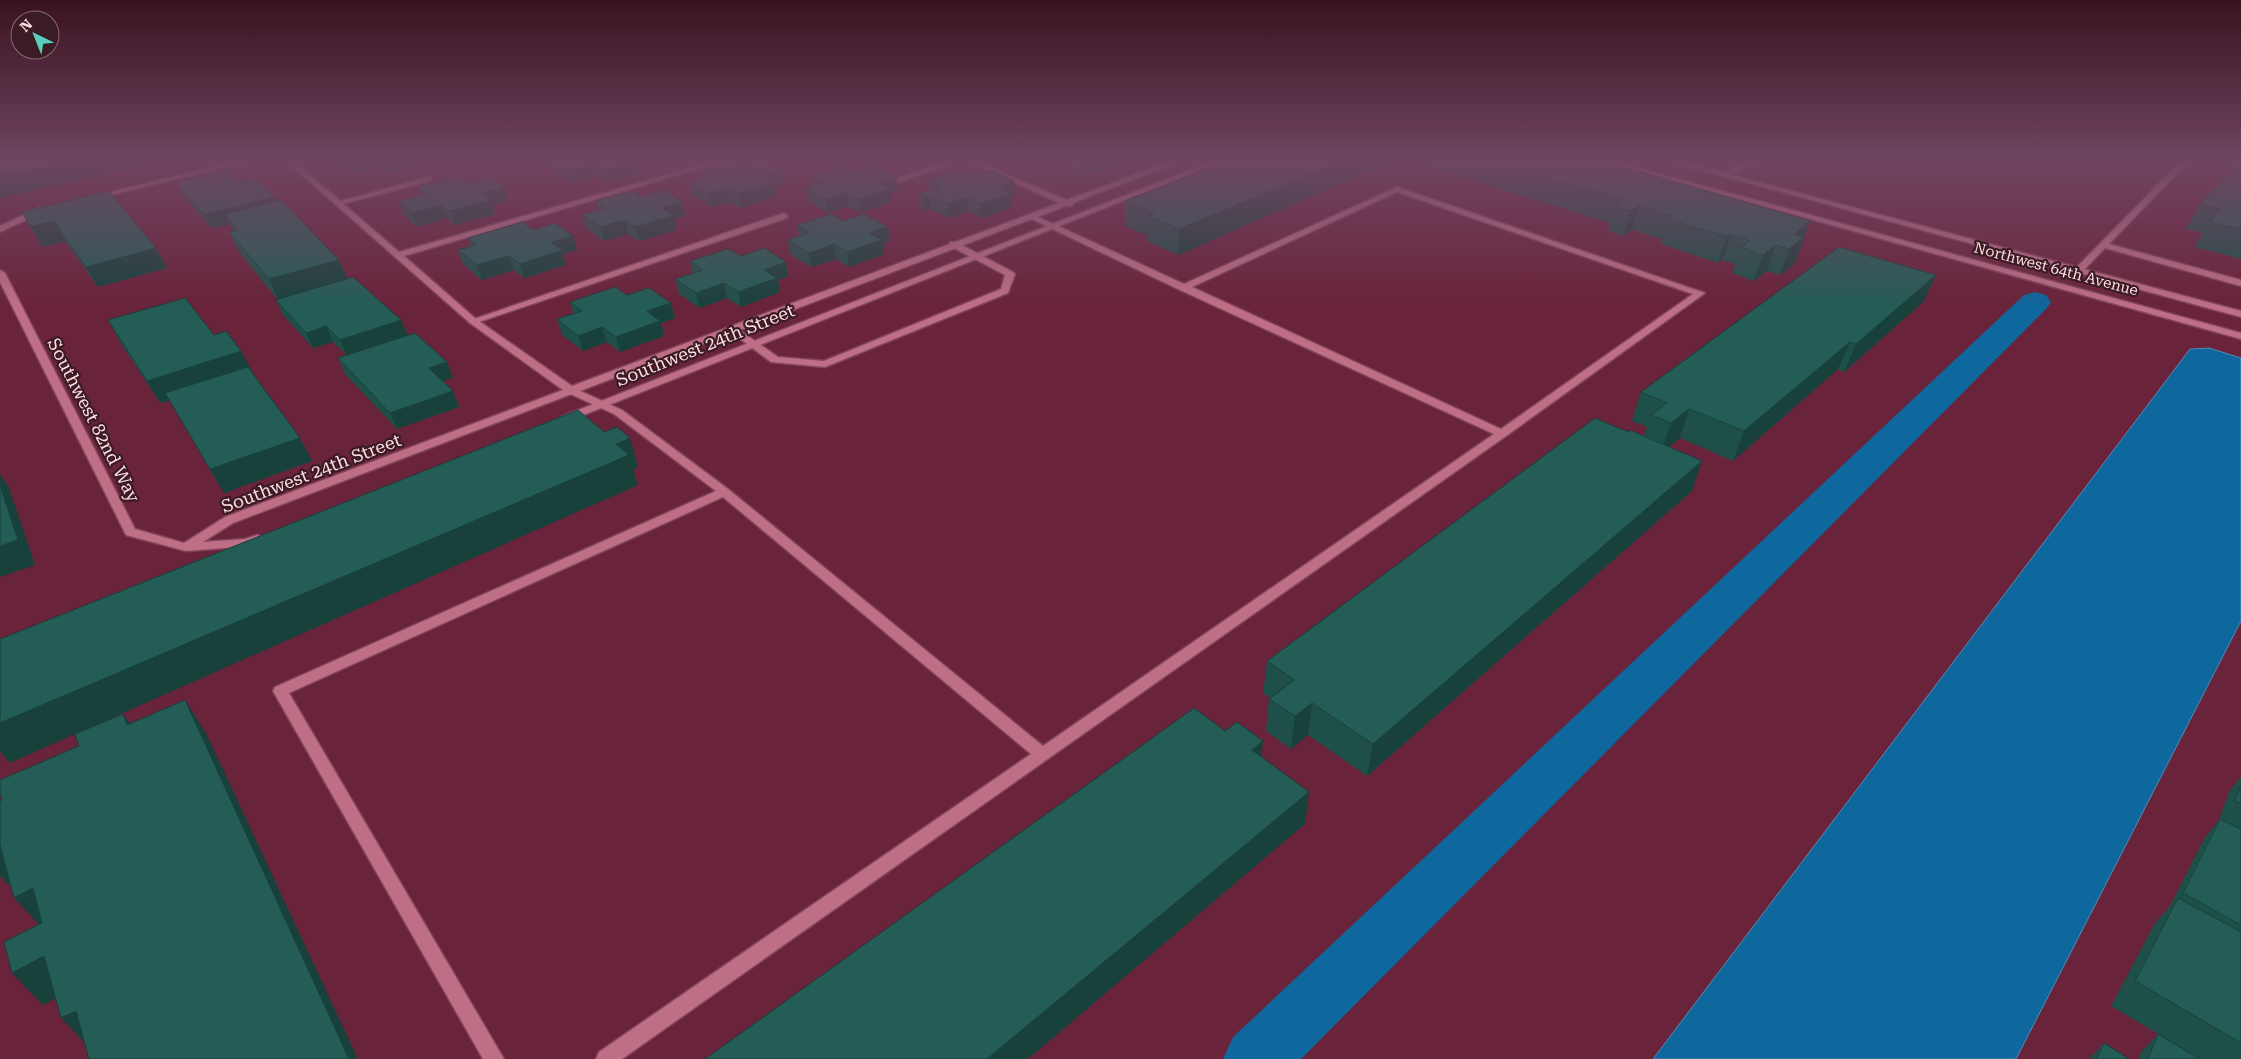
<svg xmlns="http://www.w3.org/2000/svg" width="2241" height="1059" viewBox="0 0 2241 1059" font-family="'Roboto Serif',serif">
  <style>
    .water { fill: #0e679d; stroke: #568ab2 }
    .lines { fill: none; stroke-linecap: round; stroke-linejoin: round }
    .canal { fill: #0e679d; fill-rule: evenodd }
    .lane-casing { stroke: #81445c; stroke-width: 3 }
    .street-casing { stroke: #81445c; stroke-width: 3 }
    .secondary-casing { stroke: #81445c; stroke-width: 3 }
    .lane { fill: #be6f85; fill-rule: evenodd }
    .street { fill: #be6f85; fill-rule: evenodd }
    .secondary { fill: #be6f85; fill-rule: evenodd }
    .wall { fill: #1e5049 }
    .shaded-wall { fill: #18413c }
    .building { fill: #235d55; stroke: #18413c }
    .labels { text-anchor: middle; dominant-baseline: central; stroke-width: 4.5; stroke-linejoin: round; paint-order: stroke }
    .far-street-label { font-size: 15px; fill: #ffdbe3; stroke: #3b1b24 }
    .street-label { font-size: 18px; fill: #ffdbe3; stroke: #3b1b24 }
  </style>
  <rect width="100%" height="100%" fill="#69233a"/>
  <path class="water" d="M2209 348 2241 358V621L2016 1059H1653L2190 349Z"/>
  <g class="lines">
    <path class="canal" d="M2035 292 2046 295 2051 302 2046 309 1301 1059H1223L1233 1037 2024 295Z"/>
    <defs>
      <g id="lane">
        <path d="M950 160H961L897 183 890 181Z"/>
        <path d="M1753 160H1770L1750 165 1727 177 1720 175 1745 161Z"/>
        <path d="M2182 160H2190L2109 244 2241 280V286L2105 248 2082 272H2076V268Z"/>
        <path d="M428 177H431V181L338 205 334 203Z"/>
        <path d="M1397 187 1705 293 1506 436 622 1059H596L599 1052 1031 754 723 497 289 693 504 1059H483L273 691 275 687 716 491 614 414 566 392 565 390 566 388H574L622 410 728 489 1043 746 1494 434 1180 290 1025 216 1032 214 1184 284ZM1397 192 1693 294 1501 429 1192 287Z"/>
        <path d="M784 213 788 216 787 218 476 323H470L468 321Z"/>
        <path d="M950 242H956L1013 272 1015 274 1008 293 825 367 771 362 727 329 732 326 735 327 778 357 824 361 1001 289 1005 275 950 246Z"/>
      </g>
      <g id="street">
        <path d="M242 160H255L94 199 90 197Z"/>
        <path d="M285 160H293L399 252 717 160H729L404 256 476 319 572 386 1059 203 964 160H974L1067 200 1173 160H1184L1073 203 1072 206H1066L233 523 203 542 245 539 257 535 261 536 263 539 251 546 186 551 126 535 0 282V270L5 273 135 529 184 543 225 517 563 390 470 323Z"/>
        <path d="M1215 160H1226L571 420 567 421 561 418 563 416Z"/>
        <path d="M40 207 43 208V212L0 232V226Z"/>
      </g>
      <g id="secondary">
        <path d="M1598 160H1610L2241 333V339Z"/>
        <path d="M1664 160H1676L2241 311V317Z"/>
      </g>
    </defs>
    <use href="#lane" class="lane-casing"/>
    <use href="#street" class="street-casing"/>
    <use href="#secondary" class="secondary-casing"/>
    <use href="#lane" class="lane"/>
    <use href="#street" class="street"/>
    <use href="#secondary" class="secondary"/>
  </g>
  <g class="wall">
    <path d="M342 160H427L428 163 389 173 381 167 355 174 343 163Z"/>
    <path d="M551 160H653L640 164 642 172 607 182 598 176 571 183 555 173Z"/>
    <path d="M830 160H890L870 166 859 161 842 166Z"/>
    <path d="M1053 160H1128L1086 176 1069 169V166Z"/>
    <path d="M1231 160H1394L1178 255 1147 241V235L1125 226V201Z"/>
    <path d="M1428 160H1599L1810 221 1795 263 1780 275 1767 271 1754 281 1732 273 1735 264 1722 260 1718 263 1661 244 1662 239 1632 230 1623 236 1608 231 1610 223 1427 166Z"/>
    <path d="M2236 160H2241V259L2195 247 2203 233 2186 229 2200 204 2228 174Z"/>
    <path d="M744 166 781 171 783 185 774 187 776 196 741 208 730 202 712 207 692 196 689 183 701 179 699 171Z"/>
    <path d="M855 172 898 189 891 192 892 202 860 213 849 206 828 213 808 201 806 188 813 185 812 175Z"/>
    <path d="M928 180 1015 194 1011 195 1012 207 981 218 968 211 949 218 930 209 925 210 920 208 919 194 929 191Z"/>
    <path d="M177 182H239L276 202 339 260 347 279 401 320 407 335 453 377 443 381 453 391 459 407 397 429 345 374 338 358 347 355 333 342 313 348 283 315 276 300H278L239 252 229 232 233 231 230 224 211 228 183 195Z"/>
    <path d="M467 183 508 201 492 205 495 214 455 225 447 218 417 227 404 215 399 201 422 195 419 187Z"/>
    <path d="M642 197 686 216 674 219 676 230 639 241 628 234 604 241 586 228 583 215 599 210 596 201Z"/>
    <path d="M22 212 156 248 167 268 98 287 65 241 43 247 33 232Z"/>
    <path d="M844 221 888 227 889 241 883 243 884 254 849 267 836 259 811 267 790 254 788 240 799 236 797 225Z"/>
    <path d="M468 238 577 250 563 254 566 265 524 278 514 270 482 280 463 264 458 250 471 246Z"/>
    <path d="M741 256 788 276 778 280 780 292 741 307 727 298 700 308 679 294 675 279 693 273 690 261Z"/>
    <path d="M627 295 671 303 675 318 661 323 664 336 620 352 607 342 583 351 562 335 557 319 574 314 570 302Z"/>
    <path d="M1924 301 1844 372 1838 369 1733 461 1680 438 1669 447 1692 491 1367 776 1308 735 1291 749 1266 731 1269 699 1270 698 1263 693 1267 661 1644 436 1647 427 1632 421 1641 392Z"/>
    <path d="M108 320 214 335 241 351 252 373 312 461 224 493 169 400 160 403 120 342Z"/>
    <path d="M2241 777V829L2224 821 2241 829V1059H2138L2141 1052 2158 1034 2111 1006 2155 923 2170 906 2205 837 2220 819H2219L2230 790Z"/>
    <path d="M2104 1043 2129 1059H2089Z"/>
  </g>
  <g class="shaded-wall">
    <path d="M73 160H165L0 198V176Z"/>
    <path d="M353 160H378L381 167 355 174 350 161Z"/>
    <path d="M384 160H427L428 163 389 173Z"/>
    <path d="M630 160H653L640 164 642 172 607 182 604 169Z"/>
    <path d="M841 160H859V161L842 166Z"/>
    <path d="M870 160H890L870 166Z"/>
    <path d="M1086 160H1128L1086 176Z"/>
    <path d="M1343 160H1394L1178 255 1179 229Z"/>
    <path d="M594 163 598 176 571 183 568 170Z"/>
    <path d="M781 171 783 185 774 187 776 196 741 208 738 194 762 177Z"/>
    <path d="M896 176 898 189 891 192 892 202 860 213 859 199 878 182Z"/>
    <path d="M1014 181 1015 194 1011 195 1012 207 981 218 980 204 997 187Z"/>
    <path d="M504 188 508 201 492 205 495 214 455 225 450 211 482 193Z"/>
    <path d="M727 188 730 202 712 207 709 194Z"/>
    <path d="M847 193 849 206 828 213 826 199Z"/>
    <path d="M929 195 930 209 925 210 924 197Z"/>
    <path d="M274 197 280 211 225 214 230 224 211 228 204 215Z"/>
    <path d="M966 197 968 211 949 218 948 204Z"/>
    <path d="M682 202 686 216 674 219 676 230 639 241 635 227 662 208Z"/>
    <path d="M442 205 447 218 417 227 412 213Z"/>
    <path d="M1639 205 1632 230 1623 236 1630 211Z"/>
    <path d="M625 220 628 234 604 241 600 227Z"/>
    <path d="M54 221 65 241 43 247 31 227Z"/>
    <path d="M1810 221 1795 263 1780 275 1789 249 1794 234Z"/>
    <path d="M888 227 889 241 883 243 884 254 849 267 847 252 869 233Z"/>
    <path d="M1731 235 1722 260 1718 263 1727 237Z"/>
    <path d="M573 236 577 250 563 254 566 265 524 278 520 264 551 242Z"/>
    <path d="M834 244 836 259 811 267 809 253Z"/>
    <path d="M1776 245 1767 271 1754 281 1763 255Z"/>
    <path d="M156 248 167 268 98 287 86 267Z"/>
    <path d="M509 256 514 270 482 280 477 265Z"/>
    <path d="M339 260 348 281 279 301 269 279Z"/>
    <path d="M786 262 788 276 778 280 780 292 741 307 738 292 764 270Z"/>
    <path d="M1936 275 1924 301 1844 372 1856 344Z"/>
    <path d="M724 283 727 298 700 308 696 293Z"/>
    <path d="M671 303 675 318 661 323 664 336 620 352 616 337 647 311Z"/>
    <path d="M401 320 408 335 347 356 340 340Z"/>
    <path d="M326 326 333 342 313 348 306 333Z"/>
    <path d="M602 327 607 342 583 351 578 336Z"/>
    <path d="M1850 342 1838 369 1733 461 1744 431Z"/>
    <path d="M241 351 253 373 160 403 147 381Z"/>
    <path d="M447 362 453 377 435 384 429 368Z"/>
    <path d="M453 391 459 407 397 429 390 413Z"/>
    <path d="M1689 409 1680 438 1661 453 1671 423Z"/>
    <path d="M300 438 312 461 224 493 210 469Z"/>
    <path d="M630 438 638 467 633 470 638 485 10 763 0 752V723Z"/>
    <path d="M1702 461 1692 491 1367 776 1373 744Z"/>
    <path d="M0 474 9 488 35 565 0 577Z"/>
    <path d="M185 700 206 733 358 1059H349Z"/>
    <path d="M1312 703 1308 735 1291 749 1295 716Z"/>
    <path d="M123 714 146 746 127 725Z"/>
    <path d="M1263 741 1260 773 1252 750Z"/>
    <path d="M1309 792 1305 824 1028 1059H987Z"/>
    <path d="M0 844 28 876 8 885 0 876Z"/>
    <path d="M33 888 62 921 44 930 14 898Z"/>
    <path d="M44 956 74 989 43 1005 12 973Z"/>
    <path d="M76 1011 92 1050 61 1018Z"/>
  </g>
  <g class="building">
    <path d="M0 160H73L0 176Z"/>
    <path d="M551 160H634L604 169 594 163 568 170Z"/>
    <path d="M1231 160H1343L1179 229 1148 216 1155 213 1125 201Z"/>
    <path d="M1488 160H1599L1810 221 1794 234 1804 237 1789 249 1776 245 1763 255 1741 247 1750 241 1731 235 1727 237 1668 219 1673 216 1639 205 1630 211 1614 206 1624 200Z"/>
    <path d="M2241 160V229L2210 222 2220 209 2200 204Z"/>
    <path d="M733 161 744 166 761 161 781 171 762 177 773 183 738 194 727 188 709 194 689 183 709 177 699 171Z"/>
    <path d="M844 166 855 172 875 166 896 176 878 182 891 189 859 199 847 193 826 199 806 188 824 182 812 175Z"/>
    <path d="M227 170 239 182 256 178 274 197 204 215 177 182Z"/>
    <path d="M959 170 973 176 990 170 1014 181 997 187 1011 193 980 204 966 197 948 204 929 195 924 197 919 194 941 187 928 180Z"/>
    <path d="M459 177 467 183 489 177 504 188 482 193 491 200 450 211 442 205 412 213 399 201 427 194 419 187Z"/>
    <path d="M664 190 682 202 662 208 673 216 635 227 625 220 600 227 583 215 606 208 596 201 633 191 642 197Z"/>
    <path d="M109 191 156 248 86 267 54 221 31 227 22 212Z"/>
    <path d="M281 200 339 260 269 279 229 232 238 230 225 214Z"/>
    <path d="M831 214 844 221 864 214 888 227 869 233 882 240 847 252 834 244 809 253 788 240 810 232 797 225Z"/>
    <path d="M523 222 533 230 555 223 573 236 551 242 562 250 520 264 509 256 477 265 458 250 476 245 468 238Z"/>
    <path d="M1839 247 1936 275 1856 344 1850 342 1744 431 1689 409 1671 423 1651 415 1667 403 1641 392Z"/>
    <path d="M764 248 786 262 764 270 777 278 738 292 724 283 696 293 675 279 703 270 690 261 728 249 741 256Z"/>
    <path d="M353 277 401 320 340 340 326 326 306 333 276 300Z"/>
    <path d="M615 287 627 295 649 288 671 303 647 311 660 321 616 337 602 327 578 336 557 319 582 311 570 302Z"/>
    <path d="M185 298 214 335 226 331 241 351 147 381 108 320Z"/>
    <path d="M415 333 447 362 429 368 453 391 390 413 338 358Z"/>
    <path d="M248 367 300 438 210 469 165 393Z"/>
    <path d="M578 410 604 432 617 427 630 438 616 444 629 455 0 723V639Z"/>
    <path d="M1595 418 1628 432 1630 430 1702 461 1373 744 1312 703 1295 716 1269 699 1294 680 1267 661Z"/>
    <path d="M0 485 18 540 0 546Z"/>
    <path d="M185 700 349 1059H89L76 1011 61 1018 44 956 12 973 4 942 42 923 33 888 14 898 0 845V801L2 800 0 794V780L79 746 75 734 123 714 127 725Z"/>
    <path d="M1194 708 1225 731 1237 722 1263 741 1252 750 1309 792 987 1059H705Z"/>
    <path d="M2241 784V803L2235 801Z"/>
    <path d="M2220 819 2241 829V925L2183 893Z"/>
    <path d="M2178 898 2241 932V1043L2135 981Z"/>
    <path d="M2158 1034 2200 1059H2148Z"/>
    <path d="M2104 1043 2129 1059H2096Z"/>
  </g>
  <linearGradient id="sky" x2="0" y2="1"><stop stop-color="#3a1320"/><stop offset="0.52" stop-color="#704560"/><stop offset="1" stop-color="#704560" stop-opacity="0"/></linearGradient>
  <rect width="2241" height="308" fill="url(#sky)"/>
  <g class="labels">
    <g class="far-street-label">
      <text transform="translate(2056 269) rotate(15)">Northwest 64th Avenue</text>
    </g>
    <g class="street-label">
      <text transform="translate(705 345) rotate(-22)">Southwest 24th Street</text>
      <text transform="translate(94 420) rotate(63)">Southwest 82nd Way</text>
      <text transform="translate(311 473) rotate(-21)">Southwest 24th Street</text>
    </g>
  </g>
  <g transform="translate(35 35) rotate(317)"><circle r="24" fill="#3b1b24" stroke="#896870"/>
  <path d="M0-4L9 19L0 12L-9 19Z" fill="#59cebe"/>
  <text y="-8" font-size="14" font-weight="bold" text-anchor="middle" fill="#ffdbe3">N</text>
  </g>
</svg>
